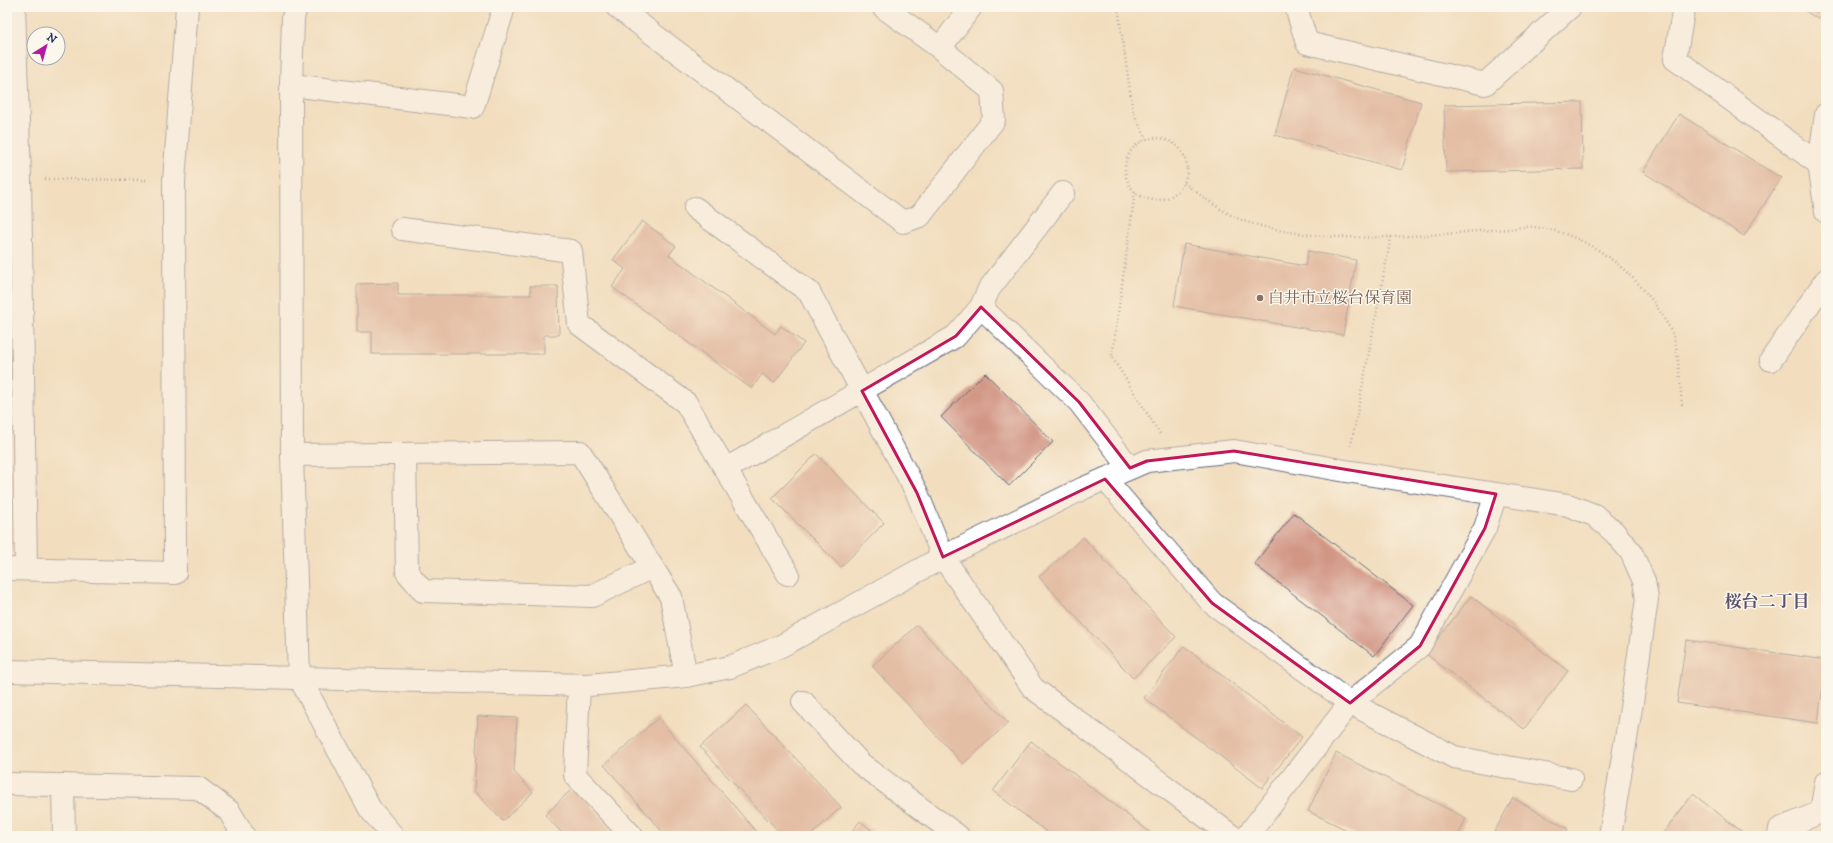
<svg xmlns="http://www.w3.org/2000/svg" width="1833" height="843" viewBox="0 0 1833 843" font-family="'IM FELL DW Pica','Noto Serif JP',serif">
  <style>
    .building { fill: #d29685 }
    .lines { fill: none; stroke-linecap: round; stroke-linejoin: round }
    .minor-casing { stroke: #666c80; stroke-width: 24 }
    .path { stroke: #666c80; stroke-width: 2.5; stroke-dasharray: 1 3; stroke-linecap: butt }
    .minor { stroke: #fff; stroke-width: 22 }
    .marked { fill: none; stroke: #c2185b; stroke-width: 3; stroke-linejoin: round }
    .education-dot { fill: #8d6e63; stroke: #fbf7ec; stroke-width: 1.5 }
    .labels { text-anchor: middle; dominant-baseline: central; stroke-width: 3; stroke-linejoin: round; paint-order: stroke }
    .education-label { font-size: 16px; fill: #785e54; stroke: #fbf7ec; text-anchor: start }
    .neighbourhood-label { font-size: 17px; font-weight: bold; fill: #5b536c; stroke: #fbf7ec }
  </style>
  <rect width="100%" height="100%" fill="#fbf7ec"/>
  <filter id="ink" filterUnits="userSpaceOnUse"><feTurbulence type="fractalNoise" baseFrequency=".025" numOctaves="2"/><feDisplacementMap in="SourceGraphic" scale="8" xChannelSelector="R" yChannelSelector="G"/><feConvolveMatrix kernelMatrix="1 2 1 2 8 2 1 2 1" color-interpolation-filters="sRGB"/></filter>
  <filter id="wash" filterUnits="userSpaceOnUse"><feTurbulence type="fractalNoise" baseFrequency=".012" numOctaves="4" result="noise"/><feDisplacementMap in="SourceGraphic" scale="16" xChannelSelector="R" yChannelSelector="G"/><feGaussianBlur stdDeviation="0.9" result="paint"/><feColorMatrix in="noise" values="0 0 0 0 0 0 0 0 0 0 0 0 0 0 0 0 0 1.4 0 .05"/><feComposite in="paint" operator="in"/></filter>
  <g filter="url(#wash)">
    <rect width="100%" height="100%" fill="#f2debf"/>
    <g id="blocks">
      <g class="building">
        <path d="M1799 7H1825L1818 19Z"/>
        <path d="M1294 67 1421 102 1402 170 1275 135Z"/>
        <path d="M1582 102 1583 169 1446 172 1444 105Z"/>
        <path d="M1679 114 1781 178 1744 236 1643 172Z"/>
        <path d="M642 221 676 246 669 255 775 334 781 326 804 343 774 383 762 374 752 389 612 287 625 269 613 260Z"/>
        <path d="M1184 244 1305 266 1308 251 1356 260 1343 335 1174 306Z"/>
        <path d="M398 283V295H531L530 286H558L559 335H544V354H372V332H357V284Z"/>
        <path d="M985 373 1053 442 1009 486 941 417Z"/>
        <path d="M816 454 884 523 841 567 772 498Z"/>
        <path d="M1294 513 1413 605 1374 656 1254 564Z"/>
        <path d="M1083 537 1176 637 1133 678 1039 577Z"/>
        <path d="M1471 596 1568 671 1524 729 1426 654Z"/>
        <path d="M917 625 1008 723 963 764 872 666Z"/>
        <path d="M1686 640 1826 660 1818 723 1677 703Z"/>
        <path d="M1184 646 1302 737 1262 788 1144 698Z"/>
        <path d="M746 705 841 807 810 836H783L700 747Z"/>
        <path d="M478 716 517 718 514 772 533 792 503 821 474 791Z"/>
        <path d="M658 718 760 836H666L604 765Z"/>
        <path d="M1031 741 1155 836H1052L993 791Z"/>
        <path d="M1336 753 1466 818 1458 836H1359L1308 811Z"/>
        <path d="M573 788 617 834 615 836H557L561 832 545 815Z"/>
        <path d="M1693 794 1745 834 1744 836H1661Z"/>
        <path d="M1513 798 1568 829 1564 836H1492Z"/>
        <path d="M860 821 879 836H848Z"/>
      </g>
    </g>
  </g>
  <g filter="url(#ink)">
    <use href="#blocks" fill-opacity="0" stroke="#666c80" stroke-width="1"/>
    <g class="lines">
      <defs>
        <g id="minor">
          <path d="M14 7 20 178 26 569"/>
          <path d="M296 7 293 18 291 85 292 455 299 677 370 809 393 836"/>
          <path d="M617 7 903 222 920 216 994 120 992 91 940 48 883 7"/>
          <path d="M1296 7 1307 43 1485 84 1570 7"/>
          <path d="M1684 7 1675 59 1819 164"/>
          <path d="M940 48 971 7"/>
          <path d="M291 85 473 107 504 7"/>
          <path d="M1826 114 1819 164 1826 212"/>
          <path d="M695 208 809 292 917 493 943 557 1033 688 1232 836"/>
          <path d="M402 229 571 251 579 324 686 403 788 574"/>
          <path d="M981 307 989 289 1063 193"/>
          <path d="M1771 360 1826 280"/>
          <path d="M405 454 407 572 423 591 592 596 652 567"/>
          <path d="M292 455 580 452 671 597 686 676"/>
          <path d="M726 469 956 336 981 307 1079 402 1130 468"/>
          <path d="M1105 479 1212 603 1350 703 1454 757 1571 779"/>
          <path d="M7 569 175 573 174 181 187 7"/>
          <path d="M7 671 588 685 686 676 730 667 781 646 943 557 1084 488 1147 461 1234 451 1346 471 1568 505 1594 515 1614 532 1631 552 1644 581 1647 599 1633 696 1610 836"/>
          <path d="M579 685 575 775 632 836"/>
          <path d="M803 702 861 764 958 836"/>
          <path d="M7 784 198 788 229 811 244 836"/>
          <path d="M63 785 64 836"/>
          <path d="M1247 836 1350 703 1420 646 1485 528 1496 494"/>
          <path d="M1779 836 1780 829 1821 812 1826 782"/>
        </g>
      </defs>
      <use href="#minor" class="minor-casing"/>
      <g class="path">
        <path d="M1118 7 1133 112 1147 140"/>
        <circle cx="1156" cy="169" r="31"/>
        <path d="M45 179 148 180"/>
        <path d="M1184 183C1203 197 1224 214 1247 222 1314 243 1388 238 1457 233 1474 231 1492 230 1510 229 1517 228 1527 226 1534 227 1593 233 1647 281 1672 333 1679 349 1680 387 1682 406"/>
        <path d="M1135 192 1112 357 1160 434"/>
        <path d="M1351 446 1391 237"/>
      </g>
      <use href="#minor" class="minor"/>
    </g>
  </g>
  <path d="M0 0H1833V843H0ZM981 307 1079 402 1130 468 1147 461 1234 451 1496 494 1485 528 1420 646 1350 703 1212 603 1105 479 943 557 917 493 862 391 956 336Z" fill="#f2debf" fill-opacity=".55" fill-rule="evenodd"/>
  <path class="marked" d="M981 307 1079 402 1130 468 1147 461 1234 451 1496 494 1485 528 1420 646 1350 703 1212 603 1105 479 943 557 917 493 862 391 956 336Z"/>
  <circle class="education-dot" cx="1260" cy="298" r="4"/>
  <g class="labels">
    <g class="education-label">
      <text x="1268" y="298">白井市立桜台保育園</text>
    </g>
    <g class="neighbourhood-label">
      <text x="1767" y="602">桜台二丁目</text>
    </g>
  </g>
  <rect width="1833" height="843" fill="none" stroke="#fbf7ec" stroke-width="24"/>
  <g transform="translate(46 46) rotate(37)"><circle r="19" fill="#fbf7ec" stroke="#a1a7b3"/>
  <path d="M0-3L7 15L0 10L-7 15Z" fill="#b5179e"/>
  <text y="-6" font-size="11" font-weight="bold" text-anchor="middle" fill="#1b2f5e">N</text>
  </g>
</svg>
